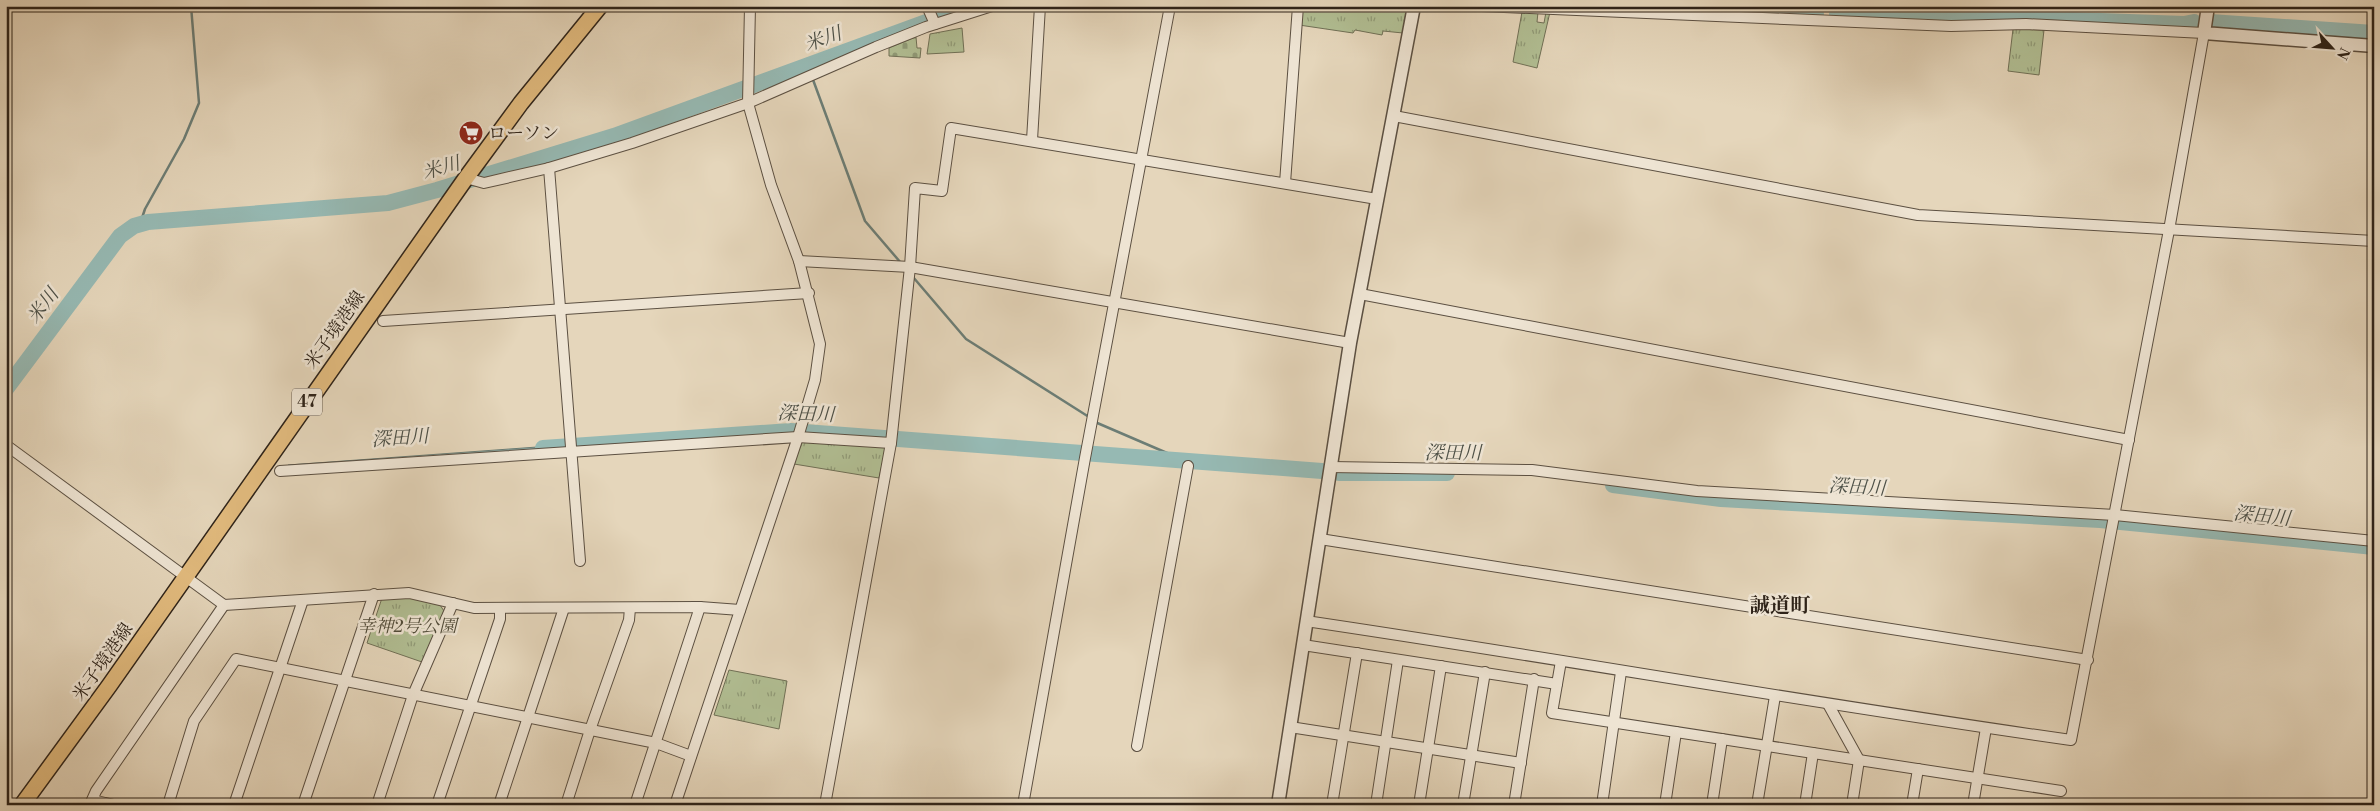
<svg xmlns="http://www.w3.org/2000/svg" width="2380" height="811" viewBox="0 0 2380 811" font-family="'Libre Bodoni','Noto Serif JP',serif">
  <style>
    .grass { fill: url(#grass-tufts); stroke: #707056 }
    .cemetery { fill: url(#cemetery-stones); stroke: #707056 }
    .water { fill: url(#water-waves); stroke: #6c7d75 }
    .lines { fill: none; stroke-linecap: round; stroke-linejoin: round }
    .stream { stroke: #6c7d75; stroke-width: 2.5 }
    .river { stroke: #96b9b3; stroke-width: 16 }
    .minor-casing { stroke: #5c5042; stroke-width: 12 }
    .tertiary-casing { stroke: #5c5042; stroke-width: 15 }
    .primary-casing { stroke: #2e2319; stroke-width: 18 }
    .minor { stroke: #eee4d3; stroke-width: 10 }
    .tertiary { stroke: #eee4d3; stroke-width: 12 }
    .primary { stroke: #e2bb7e; stroke-width: 15 }
    .labels { text-anchor: middle; dominant-baseline: central; stroke-width: 5; stroke-linejoin: round; paint-order: stroke }
    .shield { fill: #eee4d3; stroke: #685d51; stroke-width: 1 }
    .shield-label { font-size: 16px; font-weight: bold; fill: #2e2319 }
    .poi-label { font-size: 18px; fill: #2e2319; stroke: #eee4d3; text-anchor: start }
    .street-label { font-size: 18px; fill: #2e2319; stroke: #eee4d3 }
    .park-label { font-size: 18px; font-style: italic; fill: #4f4a38; stroke: #eee4d3 }
    .water-label { font-size: 19px; font-style: italic; fill: #4d5047; stroke: #eee4d3 }
    .quarter-label { font-size: 20px; font-weight: bold; fill: #2e2319; stroke: #eee4d3 }
  </style>
  <defs>
    <pattern id="grass-tufts" width="24" height="20" patternUnits="userSpaceOnUse" patternTransform="scale(1.25)"><rect width="24" height="20" fill="#b1be93"/><path d="M3 7l-1-3M5 7V3M7 7l1-3M15 17l-1-3M17 17v-4M19 17l1-3" fill="none" stroke="#909a77"/></pattern>
    <pattern id="cemetery-stones" width="16" height="16" patternUnits="userSpaceOnUse" patternTransform="scale(1.25)"><rect width="16" height="16" fill="#b1be93"/><path d="M2 7V4a2 2 0 0 1 4 0v3zM10 15v-3a2 2 0 0 1 4 0v3z" fill="#909a77"/></pattern>
    <pattern id="water-waves" width="16" height="10" patternUnits="userSpaceOnUse" patternTransform="scale(1.25)"><rect width="16" height="10" fill="#96b9b3"/><path d="M0 5q4-4 8 0t8 0" fill="none" stroke="#7b9691"/></pattern>
  </defs>
  <rect width="100%" height="100%" fill="#e5d6bb"/>
  <filter id="stains"><feTurbulence type="fractalNoise" baseFrequency=".004" numOctaves="4"/><feColorMatrix values="0 0 0 0 .2 0 0 0 0 .09 0 0 0 0 .02 0 0 0 .5 -.17"/></filter>
  <radialGradient id="worn" r=".72"><stop offset=".6" stop-color="#630" stop-opacity="0"/><stop offset="1" stop-color="#630" stop-opacity=".3"/></radialGradient>
  <g class="grass">
    <path d="M1300 6H1401L1406 12 1403 33 1383 31 1382 35 1355 30 1353 33 1299 25Z"/>
    <path d="M1522 12H1538L1537 22 1544 23 1546 12H1550L1537 68 1513 62Z"/>
    <path d="M962 28 964 52 927 54 930 34Z"/>
    <path d="M2013 29 2044 30 2039 75 2008 71Z"/>
    <path d="M802 439 886 447 879 478 794 464Z"/>
    <path d="M408 597 440 605 444 611 422 662 367 643 382 598Z"/>
    <path d="M729 670 787 681 779 729 714 715Z"/>
  </g>
  <path class="cemetery" d="M916 37 917 48H921L920 58 889 56V48Z"/>
  <path class="water" d="M565 445V448L288 467V465Z"/>
  <g class="lines">
    <g class="stream">
      <path d="M812 77 865 221 901 263"/>
      <path d="M140 224 145 209 184 139 199 103 191 6"/>
      <path d="M913 277 966 339 1089 417"/>
      <path d="M1095 422 1188 462"/>
    </g>
    <g class="river">
      <path d="M1618 6 1816 14"/>
      <path d="M1837 14 1966 16 2184 24 2194 22"/>
      <path d="M2210 22 2374 33"/>
      <path d="M6 389 120 236 134 226 148 222 388 203 437 190 614 136 970 6"/>
      <path d="M543 448 791 431 1322 471"/>
      <path d="M1339 473H1447"/>
      <path d="M1613 485 1721 499 2100 520 2374 547"/>
    </g>
    <defs>
      <g id="minor">
        <path d="M927 6 935 24"/>
        <path d="M1394 116 1918 215 2374 241"/>
        <path d="M1032 140 1040 6"/>
        <path d="M549 168 580 561"/>
        <path d="M466 178 484 183 549 168 632 143 748 103 876 47 926 27 992 6"/>
        <path d="M1285 183 1298 6"/>
        <path d="M799 261 910 267 1350 343"/>
        <path d="M1360 294 2129 440"/>
        <path d="M383 321 809 293"/>
        <path d="M6 445 224 605 409 593 474 608 700 607 740 610"/>
        <path d="M1330 467 1532 470 1697 491 2115 515 2374 541"/>
        <path d="M280 471 798 437 891 443"/>
        <path d="M1320 539 2088 660"/>
        <path d="M1306 621C1562 659 1816 704 2071 740L2169 230 2204 33 2026 24 1951 26 1482 6"/>
        <path d="M1303 645 1557 684"/>
        <path d="M1561 661 1552 713 2061 791"/>
        <path d="M1828 704 1859 760 1852 805"/>
        <path d="M1290 727 1521 763"/>
        <path d="M1137 746 1188 466"/>
        <path d="M114 805 92 800 96 791 224 605"/>
        <path d="M168 805 194 721 236 659 656 743 691 756"/>
        <path d="M234 805 303 600"/>
        <path d="M303 805 374 594"/>
        <path d="M377 805 413 695 453 603"/>
        <path d="M437 805 500 619V609"/>
        <path d="M499 805 564 608"/>
        <path d="M566 805 590 730 629 620 630 608"/>
        <path d="M635 805 700 607"/>
        <path d="M675 805 798 437 815 380 820 344 799 261 771 185 748 103 750 6"/>
        <path d="M825 805 891 443 910 267 915 188 942 191 951 128 1377 199"/>
        <path d="M1023 805 1085 458 1170 6"/>
        <path d="M1332 805 1357 653"/>
        <path d="M1376 805 1398 660"/>
        <path d="M1419 805 1441 666"/>
        <path d="M1463 805 1485 672"/>
        <path d="M1514 805 1534 679"/>
        <path d="M1602 805 1621 672"/>
        <path d="M1665 805 1676 732"/>
        <path d="M1712 805 1722 739"/>
        <path d="M1757 805 1775 696"/>
        <path d="M1805 805 1813 753"/>
        <path d="M1912 805 1918 769"/>
        <path d="M1973 805 1986 728"/>
      </g>
      <g id="tertiary">
        <path d="M2208 6 2204 33 2374 46"/>
        <path d="M1278 805 1350 343 1414 6"/>
      </g>
      <path id="primary" d="M22 805 109 686 466 178 521 103 600 6"/>
    </defs>
    <use href="#minor" class="minor-casing"/>
    <use href="#tertiary" class="tertiary-casing"/>
    <use href="#primary" class="primary-casing"/>
    <use href="#minor" class="minor"/>
    <use href="#tertiary" class="tertiary"/>
    <use href="#primary" class="primary"/>
  </g>
  <defs>
    <symbol id="supermarket-disc" viewBox="-11 -11 22 22"><circle r="9.5" fill="#8f2418" stroke="#eee4d3"/><path d="M-6-5.5h2.5l.6 2H6L4.5 2H-2.5L-4.4-4H-6ZM-1.5 3.2a1.3 1.3 0 1 0 .1 0ZM3 3.2a1.3 1.3 0 1 0 .1 0Z" fill="#fff"/></symbol>
  </defs>
  <g fill-rule="evenodd">
    <use href="#supermarket-disc" x="457" y="119" width="28" height="28"/>
  </g>
  <g class="labels">
    <rect class="shield" x="292" y="388.5" width="30" height="27" rx="4"/>
    <g class="shield-label">
      <text x="307" y="402">47</text>
    </g>
    <g class="poi-label">
      <text x="488" y="133">ローソン</text>
    </g>
    <g class="street-label">
      <text transform="translate(335 330) rotate(-55)">米子境港線</text>
      <text transform="translate(103 662) rotate(-55)">米子境港線</text>
    </g>
    <g class="park-label">
      <text x="407" y="626">幸神2号公園</text>
    </g>
    <g class="water-label">
      <text transform="translate(823 39) rotate(-20)">米川</text>
      <text transform="translate(441 168) rotate(-16)">米川</text>
      <text transform="translate(43 306) rotate(-53)">米川</text>
      <text transform="translate(806 414) rotate(2)">深田川</text>
      <text transform="translate(400 438) rotate(-4)">深田川</text>
      <text x="1453" y="453">深田川</text>
      <text transform="translate(1857 487) rotate(3)">深田川</text>
      <text transform="translate(2262 516) rotate(6)">深田川</text>
    </g>
    <g class="quarter-label">
      <text x="1780" y="606">誠道町</text>
    </g>
  </g>
  <rect width="2380" height="811" fill="none" stroke="#e5d6bb" stroke-width="25"/>
  <rect x="8" y="8" width="2365" height="796" fill="none" stroke="#2e2319" stroke-width="2.5"/>
  <rect x="12" y="12" width="2355" height="786" fill="none" stroke="#2e2319"/>
  <g transform="translate(2332 48) rotate(116)" stroke="#eee4d3" stroke-width="4" paint-order="stroke">
  <path d="M0-4L9 19L0 12L-9 19Z" fill="#2e2319"/>
  <text y="-8" font-size="14" font-weight="bold" text-anchor="middle" fill="#2e2319">N</text>
  </g>
  <rect width="100%" height="100%" filter="url(#stains)"/>
  <rect width="100%" height="100%" fill="url(#worn)"/>
</svg>
